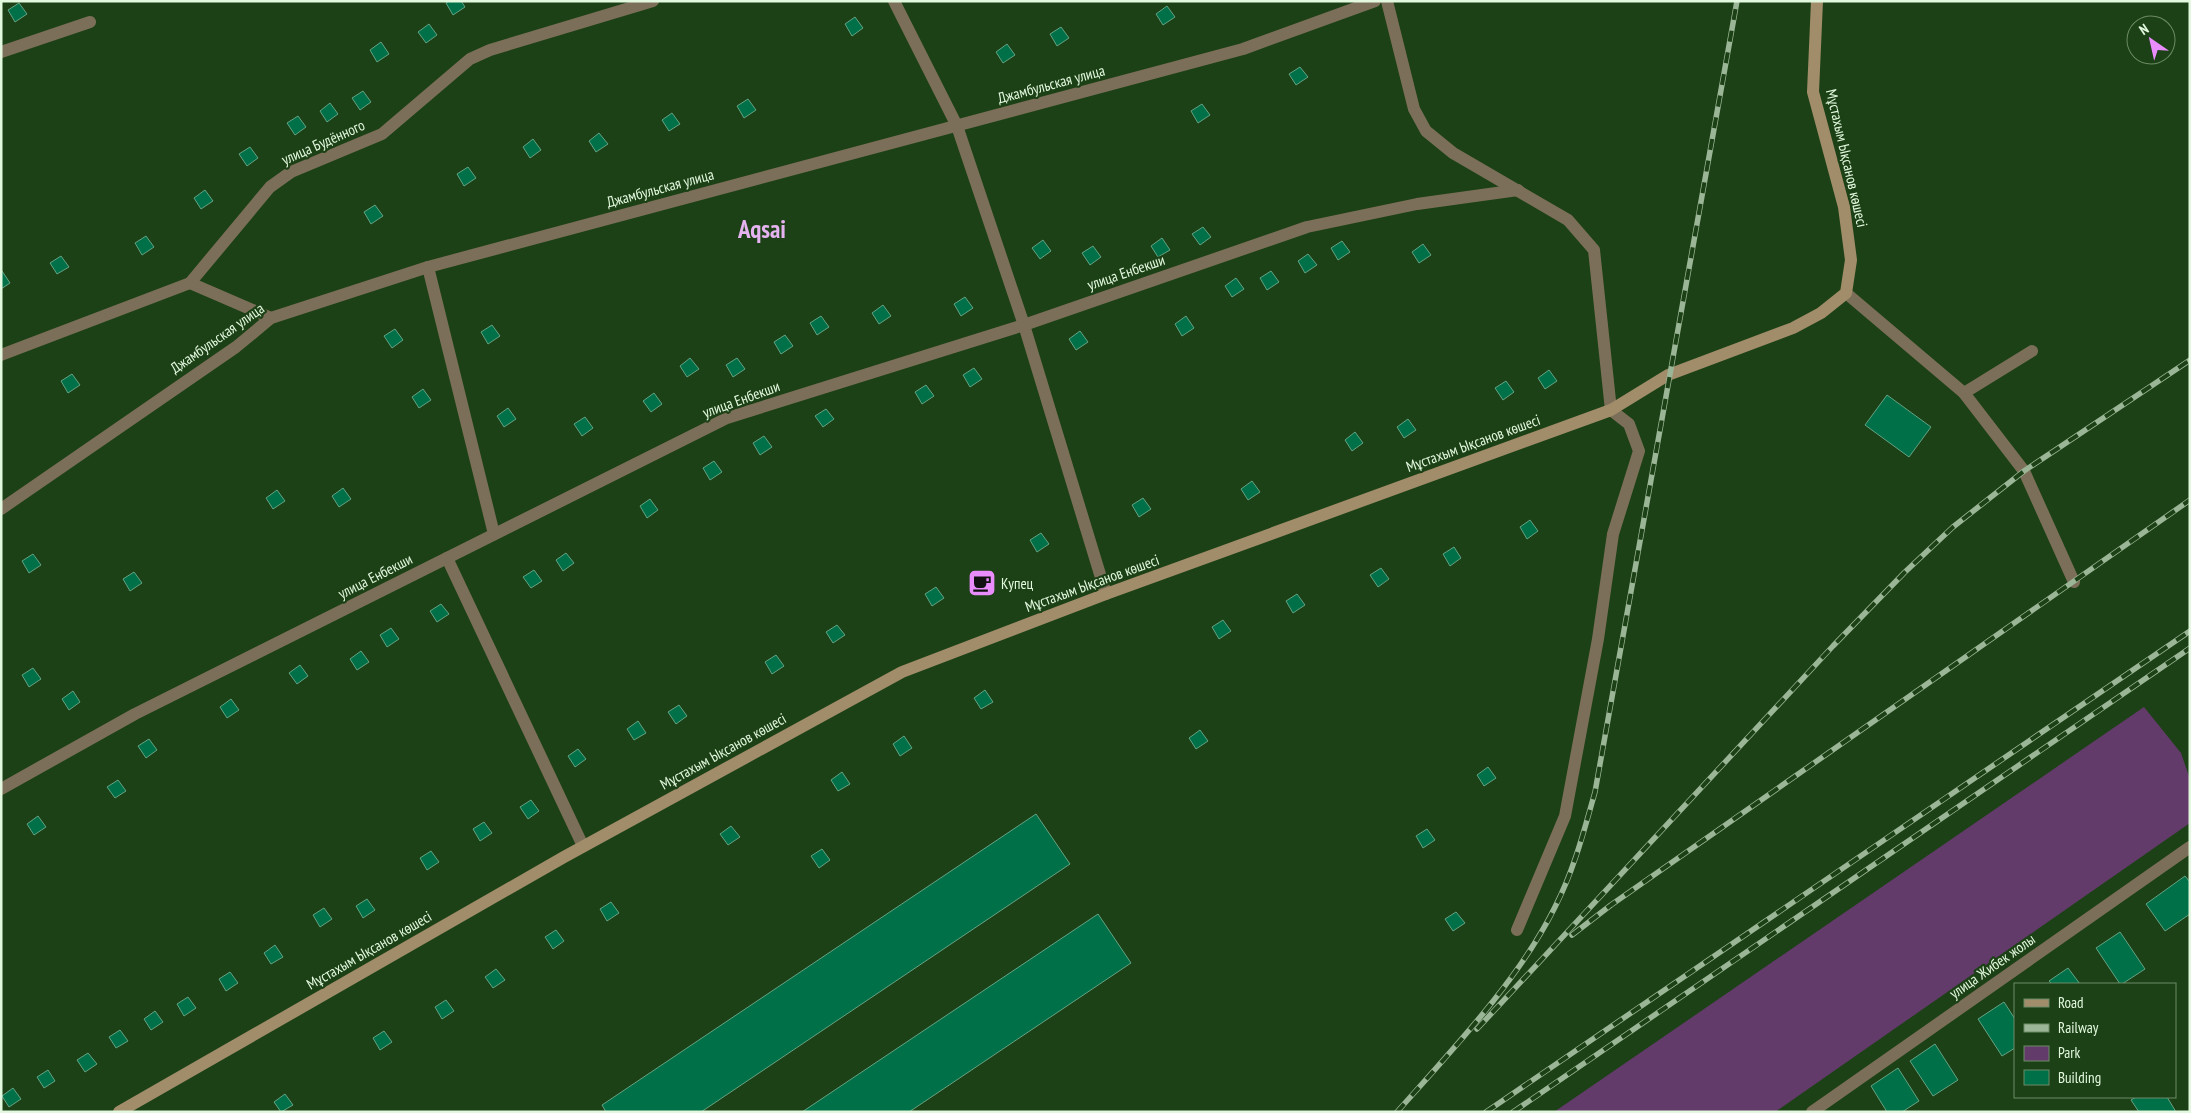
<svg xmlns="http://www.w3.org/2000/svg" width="2191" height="1113" viewBox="0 0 2191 1113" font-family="'PT Sans Narrow',sans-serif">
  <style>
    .green { fill: #623b6a }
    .building { fill: #007048; stroke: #65a383 }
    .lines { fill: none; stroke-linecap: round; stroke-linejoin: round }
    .minor { stroke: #7c6f59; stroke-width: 12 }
    .secondary { stroke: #a28d6a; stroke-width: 12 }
    .rail-casing { stroke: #9bb696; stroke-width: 5.5 }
    .rail { stroke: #1d4116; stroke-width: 4; stroke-dasharray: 11; stroke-linecap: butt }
    .labels { text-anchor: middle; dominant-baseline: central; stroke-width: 4.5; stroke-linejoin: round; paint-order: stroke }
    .street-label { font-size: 15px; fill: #e3f9df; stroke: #1d4116 }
    .poi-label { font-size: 15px; fill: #e3f9df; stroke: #1d4116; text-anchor: start }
    .town-label { font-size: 25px; font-weight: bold; fill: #e5b3f0; stroke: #1d4116 }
  </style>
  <rect width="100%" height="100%" fill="#1d4116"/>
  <path class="green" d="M2144 707 2181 753 2190 779V823L1775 1112H1554Z"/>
  <g class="building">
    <path d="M449 1H461L465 7 453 15 446 3Z"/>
    <path d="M19 3 27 14 15 22 8 10Z"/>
    <path d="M1167 6 1175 17 1163 25 1156 14Z"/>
    <path d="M855 17 863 28 852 36 845 24Z"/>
    <path d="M429 24 437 35 426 43 418 32Z"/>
    <path d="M1061 27 1069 38 1057 46 1050 34Z"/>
    <path d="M381 42 389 54 377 62 370 50Z"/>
    <path d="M1007 44 1015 55 1003 63 996 52Z"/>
    <path d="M1300 67 1308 77 1296 85 1289 74Z"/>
    <path d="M363 91 371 102 360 110 352 98Z"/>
    <path d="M748 99 756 110 744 118 737 106Z"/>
    <path d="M330 103 338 114 327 122 320 111Z"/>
    <path d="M1202 104 1210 115 1198 123 1191 111Z"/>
    <path d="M672 113 680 124 669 131 662 120Z"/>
    <path d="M298 116 306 127 295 135 287 123Z"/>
    <path d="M599 133 608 144 596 152 589 141Z"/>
    <path d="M533 139 541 150 530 158 523 147Z"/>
    <path d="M250 147 258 158 247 166 239 154Z"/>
    <path d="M468 167 476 178 464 186 457 174Z"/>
    <path d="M205 190 213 201 201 209 194 198Z"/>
    <path d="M375 205 383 216 371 224 364 212Z"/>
    <path d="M1203 227 1211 237 1200 245 1192 234Z"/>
    <path d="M146 236 154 247 142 255 135 243Z"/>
    <path d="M1162 238 1170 250 1158 257 1151 246Z"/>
    <path d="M1043 240 1051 251 1040 259 1032 248Z"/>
    <path d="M1342 241 1350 252 1338 260 1331 248Z"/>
    <path d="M1423 244 1431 255 1419 263 1412 252Z"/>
    <path d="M1093 246 1101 257 1090 265 1082 253Z"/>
    <path d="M1308 254 1317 265 1305 273 1298 261Z"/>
    <path d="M61 256 69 267 57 274 50 263Z"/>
    <path d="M2 271 10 283 1 289V272Z"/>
    <path d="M1271 271 1279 282 1267 290 1260 278Z"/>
    <path d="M1236 278 1244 289 1232 297 1225 286Z"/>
    <path d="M965 297 973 308 961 316 954 304Z"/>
    <path d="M883 305 891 316 879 324 872 313Z"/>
    <path d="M821 316 829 327 817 335 810 323Z"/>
    <path d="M1186 316 1194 328 1182 336 1175 324Z"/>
    <path d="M492 325 500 336 488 344 481 332Z"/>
    <path d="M395 329 403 340 392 348 384 336Z"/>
    <path d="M1080 331 1088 342 1076 350 1069 339Z"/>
    <path d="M785 335 793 346 781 354 774 342Z"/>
    <path d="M690 358 699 369 687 377 680 366Z"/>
    <path d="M737 358 745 369 733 377 726 365Z"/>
    <path d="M974 368 982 379 970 387 963 375Z"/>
    <path d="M1549 370 1557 381 1545 389 1538 378Z"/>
    <path d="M72 374 80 385 68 393 61 381Z"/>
    <path d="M1506 381 1514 392 1503 400 1495 388Z"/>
    <path d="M926 385 934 396 922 404 915 392Z"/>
    <path d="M423 389 431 400 419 408 412 397Z"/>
    <path d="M654 393 662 404 651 412 643 401Z"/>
    <path d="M1887 395 1931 427 1909 457 1865 425Z"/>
    <path d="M508 408 516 419 504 427 497 416Z"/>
    <path d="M826 409 834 419 823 427 815 416Z"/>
    <path d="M585 417 593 428 582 436 574 424Z"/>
    <path d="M1408 419 1416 430 1404 438 1397 427Z"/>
    <path d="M1355 432 1363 443 1352 451 1345 440Z"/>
    <path d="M764 436 772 447 760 455 753 443Z"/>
    <path d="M714 461 722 472 710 480 703 468Z"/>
    <path d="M1252 481 1260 492 1248 500 1241 489Z"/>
    <path d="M343 488 351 499 339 507 332 496Z"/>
    <path d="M277 490 285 501 273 509 266 498Z"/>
    <path d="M1143 498 1151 509 1139 517 1132 505Z"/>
    <path d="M650 499 658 510 647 518 640 506Z"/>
    <path d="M1530 520 1538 531 1527 539 1520 527Z"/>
    <path d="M1041 533 1049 544 1037 552 1030 540Z"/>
    <path d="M1454 547 1461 558 1450 566 1443 554Z"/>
    <path d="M566 553 574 563 563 571 556 560Z"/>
    <path d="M33 554 41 565 29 573 22 561Z"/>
    <path d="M1381 568 1389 579 1378 587 1370 575Z"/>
    <path d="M534 570 542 581 531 588 523 577Z"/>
    <path d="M134 572 142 583 130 591 123 579Z"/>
    <path d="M936 587 944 598 932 606 925 594Z"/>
    <path d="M1297 594 1305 605 1293 613 1286 601Z"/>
    <path d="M441 604 449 614 437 622 430 611Z"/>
    <path d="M1223 620 1231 631 1219 639 1212 627Z"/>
    <path d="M837 625 845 635 833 643 826 632Z"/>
    <path d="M391 628 399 639 387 647 380 635Z"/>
    <path d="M361 651 369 662 357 670 350 659Z"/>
    <path d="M776 655 784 666 772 674 765 662Z"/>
    <path d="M300 665 308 676 297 684 289 673Z"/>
    <path d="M33 668 41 679 29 687 22 675Z"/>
    <path d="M985 690 993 702 981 709 974 698Z"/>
    <path d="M73 691 80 702 69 710 62 699Z"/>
    <path d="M231 699 239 710 227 718 220 707Z"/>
    <path d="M679 705 687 716 676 724 668 712Z"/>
    <path d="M638 721 646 733 634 740 627 729Z"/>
    <path d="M1200 730 1208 741 1196 749 1189 738Z"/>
    <path d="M904 736 912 748 900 756 893 744Z"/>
    <path d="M149 739 157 750 146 758 138 746Z"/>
    <path d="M578 749 586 759 575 767 568 756Z"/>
    <path d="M1488 767 1496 778 1484 786 1477 775Z"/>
    <path d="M842 772 850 784 838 791 831 780Z"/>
    <path d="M118 780 126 791 115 798 107 787Z"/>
    <path d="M531 800 539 811 528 819 520 807Z"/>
    <path d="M1036 814 1070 864 701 1112H606L602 1105Z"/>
    <path d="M38 816 46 827 34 835 27 824Z"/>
    <path d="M484 822 492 833 480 841 473 829Z"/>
    <path d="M731 826 740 837 728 845 720 834Z"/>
    <path d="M1427 829 1435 840 1423 848 1416 836Z"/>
    <path d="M822 849 830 860 819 868 811 856Z"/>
    <path d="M431 851 439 862 427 870 420 858Z"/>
    <path d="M2185 876 2190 882V914L2165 931 2146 904Z"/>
    <path d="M367 899 375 910 363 918 356 906Z"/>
    <path d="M611 902 619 913 607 921 600 909Z"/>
    <path d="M324 908 332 919 320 927 313 915Z"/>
    <path d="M1456 912 1465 923 1453 931 1445 919Z"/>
    <path d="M1098 914 1131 963 909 1112H802Z"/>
    <path d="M556 930 564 941 553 949 545 937Z"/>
    <path d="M2120 932 2145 969 2122 984H2120L2096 948Z"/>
    <path d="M275 945 283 957 271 964 264 953Z"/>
    <path d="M2068 968 2080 984H2052L2049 981Z"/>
    <path d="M496 969 505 980 493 988 485 977Z"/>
    <path d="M230 972 238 983 226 991 219 979Z"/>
    <path d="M188 997 196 1008 184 1016 177 1004Z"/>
    <path d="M446 1000 454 1011 442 1019 435 1007Z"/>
    <path d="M2004 1002 2015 1019V1048L2002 1056 1978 1019Z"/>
    <path d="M155 1011 163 1022 151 1030 144 1019Z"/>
    <path d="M120 1030 128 1041 116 1048 109 1037Z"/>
    <path d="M384 1031 392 1042 380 1050 373 1038Z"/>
    <path d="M1935 1044 1958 1080 1933 1096 1910 1061Z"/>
    <path d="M88 1053 97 1064 85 1072 77 1060Z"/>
    <path d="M1898 1068 1919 1101 1902 1112H1887L1871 1086Z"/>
    <path d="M48 1070 55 1081 44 1088 37 1077Z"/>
    <path d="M13 1088 21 1099 9 1107 2 1096Z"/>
    <path d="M285 1094 293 1105 281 1112 274 1102Z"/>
    <path d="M2136 1097H2167L2176 1112H2139L2131 1100Z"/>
  </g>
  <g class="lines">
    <g class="minor">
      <path d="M894 1 957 126 1024 325 1106 594"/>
      <path d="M1387 1 1414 109 1426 131 1453 153 1568 220 1594 250 1611 410 1629 424 1639 451 1613 534 1598 639 1565 816 1517 930"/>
      <path d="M1 52 90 22"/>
      <path d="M428 267 494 534"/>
      <path d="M190 283 271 318"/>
      <path d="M1846 293 1964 393 2024 471 2074 582"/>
      <path d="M1 355 190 283 270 187 291 172 382 134 470 59 490 50 653 1"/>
      <path d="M1964 393 2032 351"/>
      <path d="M1 509 236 347 271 318 428 267 1243 49 1375 1"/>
      <path d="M447 558 583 846"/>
      <path d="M1 789 135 714 727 418 1024 325 1307 227 1417 204 1518 190"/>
      <path d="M1812 1112 2190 847"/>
    </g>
    <path class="secondary" d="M119 1112 564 857 902 672 1106 594 1611 410 1668 375 1793 328 1821 313 1846 293 1851 260 1844 207 1813 92 1817 1"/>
    <defs>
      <g id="rail">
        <path d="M1572 935 1611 905 2190 500"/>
        <path d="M1477 1029 1833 646 1905 572 1953 527 2024 471 2190 360"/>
        <path d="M1397 1112C1451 1051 1519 980 1555 907 1574 870 1584 831 1595 792L1737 1"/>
        <path d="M1486 1112 2190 631"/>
        <path d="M1513 1112 2190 648"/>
      </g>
    </defs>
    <use href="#rail" class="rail-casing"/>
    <use href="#rail" class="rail"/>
  </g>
  <defs>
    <symbol id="cafe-square" viewBox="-11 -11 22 22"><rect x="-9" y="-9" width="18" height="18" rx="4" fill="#e98dfd" stroke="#1d4116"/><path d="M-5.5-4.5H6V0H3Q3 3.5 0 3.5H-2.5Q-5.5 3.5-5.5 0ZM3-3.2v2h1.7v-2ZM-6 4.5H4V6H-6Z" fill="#111"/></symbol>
  </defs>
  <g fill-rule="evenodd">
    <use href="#cafe-square" x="966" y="567" width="32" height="32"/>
  </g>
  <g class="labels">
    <g class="street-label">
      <text transform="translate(1051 84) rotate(-15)">Джамбульская улица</text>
      <text transform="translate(323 142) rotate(-24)">улица Будённого</text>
      <text transform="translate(1847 158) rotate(77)">Мұстахым Ықсанов көшесі</text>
      <text transform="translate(660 188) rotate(-15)">Джамбульская улица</text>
      <text transform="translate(1126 272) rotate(-19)">улица Енбекши</text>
      <text transform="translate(217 338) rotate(-35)">Джамбульская улица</text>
      <text transform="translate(741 399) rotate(-20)">улица Енбекши</text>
      <text transform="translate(1473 443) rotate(-20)">Мұстахым Ықсанов көшесі</text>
      <text transform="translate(375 576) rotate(-27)">улица Енбекши</text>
      <text transform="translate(1092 583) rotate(-20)">Мұстахым Ықсанов көшесі</text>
      <text transform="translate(723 751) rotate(-29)">Мұстахым Ықсанов көшесі</text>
      <text transform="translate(369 950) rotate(-30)">Мұстахым Ықсанов көшесі</text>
      <text transform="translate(1992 966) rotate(-35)">улица Жибек жолы</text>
    </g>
    <g class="poi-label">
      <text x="1001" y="583">Купец</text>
    </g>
    <g class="town-label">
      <text x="762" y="229">Aqsai</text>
    </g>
  </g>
  <rect width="2191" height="1113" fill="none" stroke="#e3f9df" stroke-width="5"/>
  <rect x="2014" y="983" width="162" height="115" fill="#1d4116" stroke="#6c8b66"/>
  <rect x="2024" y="999" width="25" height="8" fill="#a28d6a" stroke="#6c8b66"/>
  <text x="2058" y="1008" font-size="15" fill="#e3f9df">Road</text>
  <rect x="2024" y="1024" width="25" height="8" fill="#9bb696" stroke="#6c8b66"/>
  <text x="2058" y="1033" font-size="15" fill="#e3f9df">Railway</text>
  <rect x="2024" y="1046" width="25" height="15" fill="#623b6a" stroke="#6c8b66"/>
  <text x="2058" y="1058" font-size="15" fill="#e3f9df">Park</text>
  <rect x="2024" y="1070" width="25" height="15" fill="#007048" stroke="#6c8b66"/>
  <text x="2058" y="1083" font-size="15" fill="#e3f9df">Building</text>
  <g transform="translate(2151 40) rotate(326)"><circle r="24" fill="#1d4116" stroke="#6c8b66"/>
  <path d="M0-4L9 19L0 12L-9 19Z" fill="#e98dfd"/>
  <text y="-8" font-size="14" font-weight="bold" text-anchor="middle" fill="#e3f9df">N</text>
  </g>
</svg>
